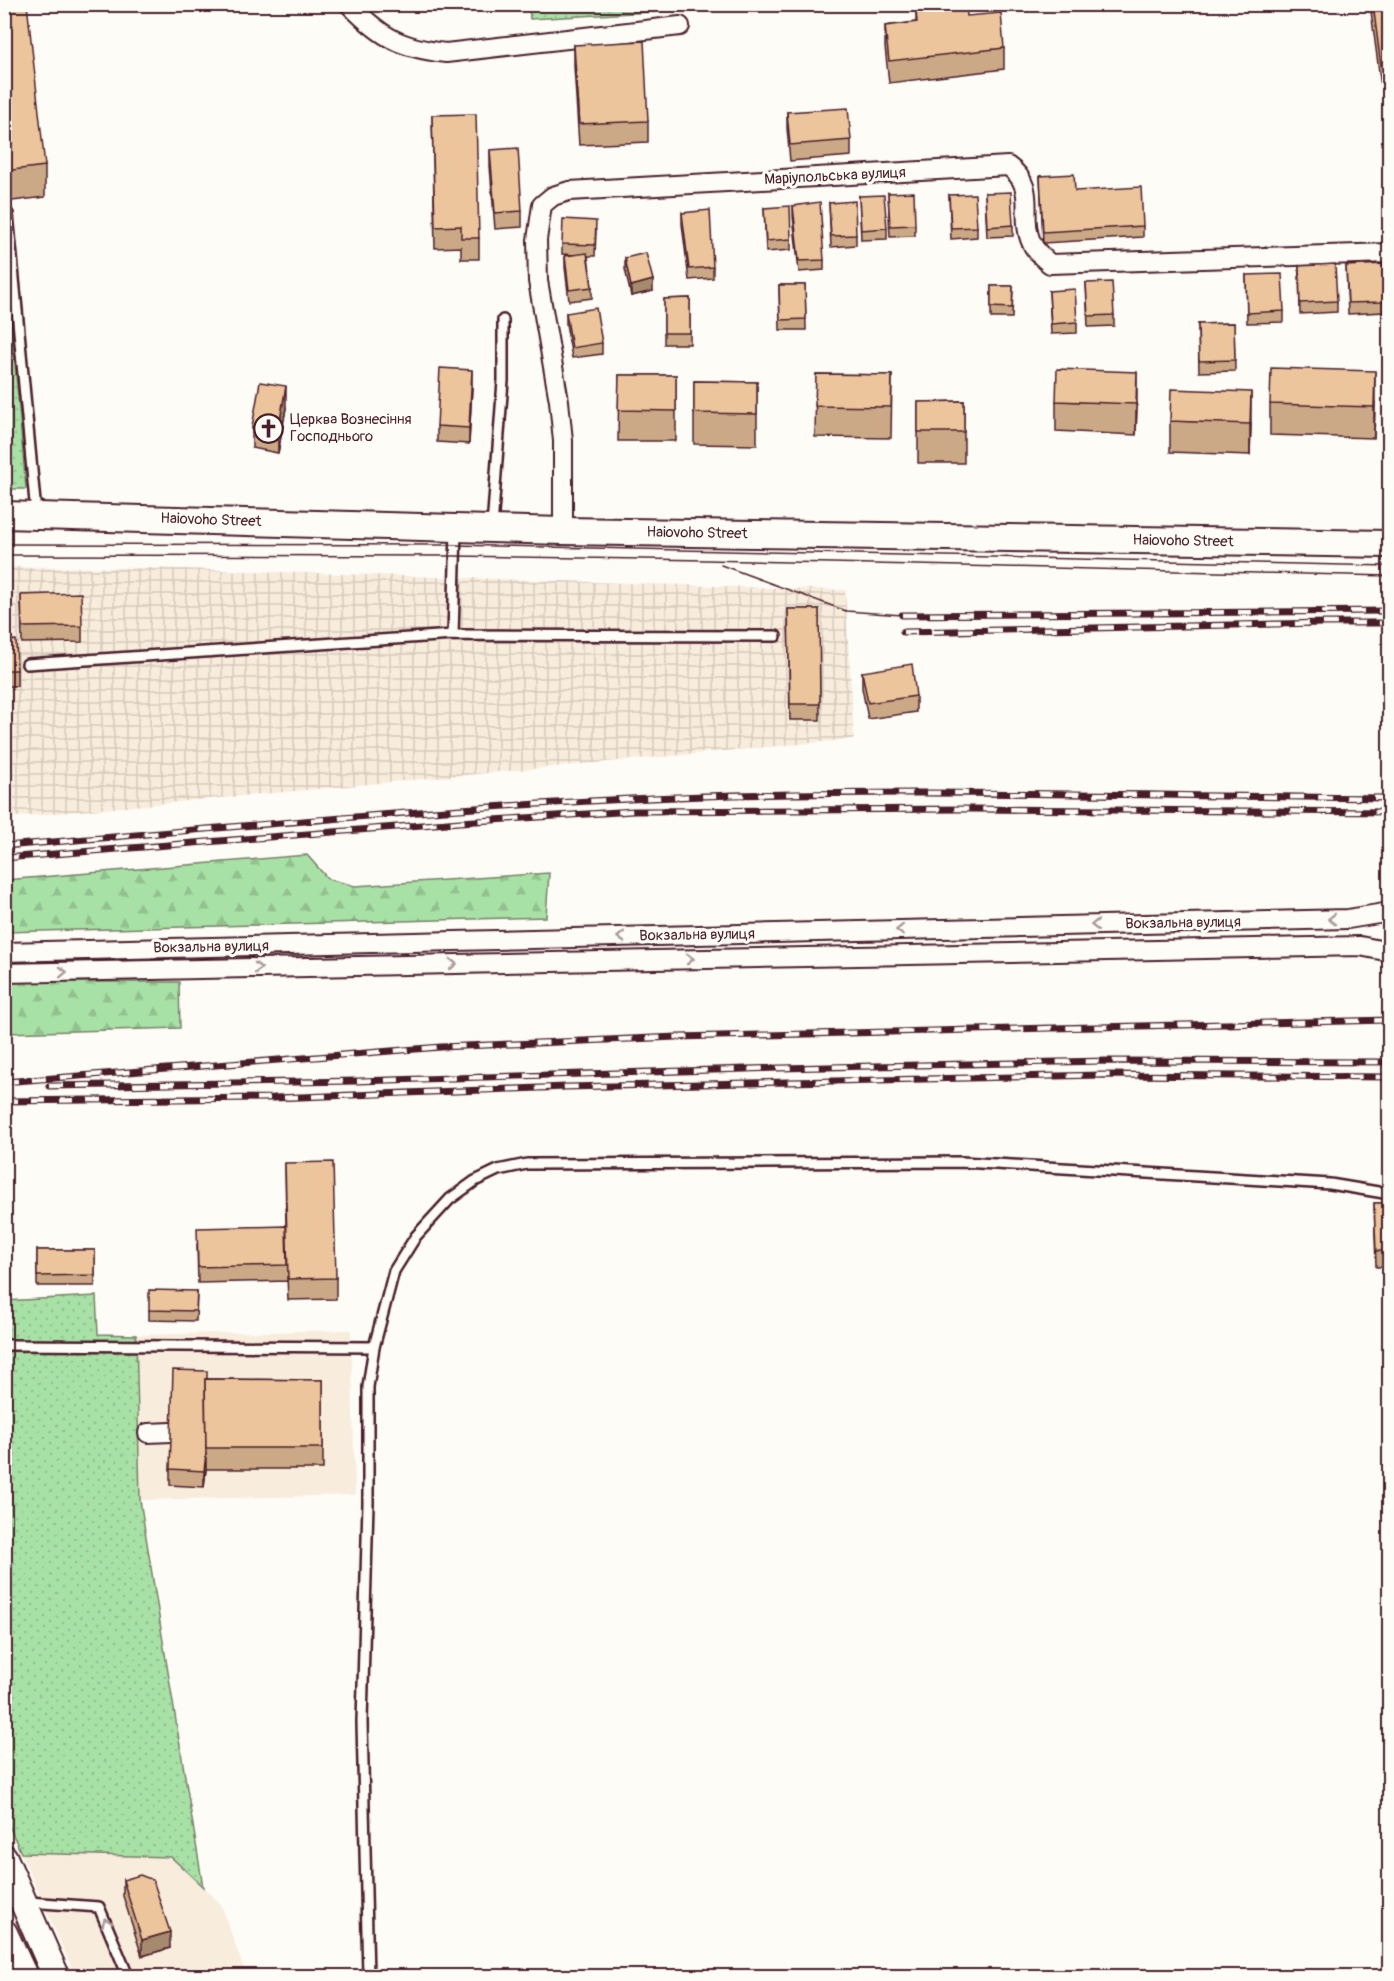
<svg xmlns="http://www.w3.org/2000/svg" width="1394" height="1981" viewBox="0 0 1394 1981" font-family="Pangolin,sans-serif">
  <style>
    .built { fill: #f8ecdc }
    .industrial { fill: url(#industrial-grid) }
    .grass { fill: url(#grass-dots); stroke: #798068; stroke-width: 1.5 }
    .forest { fill: url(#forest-firs); stroke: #798068; stroke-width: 1.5 }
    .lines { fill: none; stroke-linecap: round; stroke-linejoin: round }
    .lane-casing { stroke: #4a1f2b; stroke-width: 14 }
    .street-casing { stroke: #4a1f2b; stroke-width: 22 }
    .secondary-casing { stroke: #4a1f2b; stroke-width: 30 }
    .lane { stroke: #fdfcf7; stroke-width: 9 }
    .street { stroke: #fdfcf7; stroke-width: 18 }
    .secondary { stroke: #fdfcf7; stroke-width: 26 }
    .tram { stroke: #4a1f2b; stroke-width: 1.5 }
    .rail-casing { stroke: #4a1f2b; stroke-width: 7 }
    .rail { stroke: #fdfcf7; stroke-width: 4.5; stroke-dasharray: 14; stroke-linecap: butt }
    .wall { fill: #cba986; stroke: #4a1f2b; stroke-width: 1.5 }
    .shaded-wall { fill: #a58a6d; stroke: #4a1f2b; stroke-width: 1.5 }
    .building { fill: #ecc59c; stroke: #4a1f2b; stroke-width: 1.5 }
    .oneway { stroke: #ac999b }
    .labels { text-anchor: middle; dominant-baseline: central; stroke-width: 6; stroke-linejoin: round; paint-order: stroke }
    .street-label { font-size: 15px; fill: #4a1f2b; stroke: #fdfcf7 }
    .poi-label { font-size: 15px; fill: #4a1f2b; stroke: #fdfcf7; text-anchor: start }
  </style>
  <defs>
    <pattern id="industrial-grid" width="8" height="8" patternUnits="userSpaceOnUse" patternTransform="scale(1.5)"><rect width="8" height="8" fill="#f8ecdc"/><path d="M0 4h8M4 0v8" fill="none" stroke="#d6cabd"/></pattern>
    <pattern id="grass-dots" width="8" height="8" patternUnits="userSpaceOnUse" patternTransform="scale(1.5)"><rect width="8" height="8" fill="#a8e1a6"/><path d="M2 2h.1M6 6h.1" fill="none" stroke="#92c18f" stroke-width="1.8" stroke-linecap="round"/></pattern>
    <pattern id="forest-firs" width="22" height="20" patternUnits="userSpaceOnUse" patternTransform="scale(1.5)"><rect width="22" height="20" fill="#a8e1a6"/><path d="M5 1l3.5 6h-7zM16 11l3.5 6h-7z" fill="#92c18f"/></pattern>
  </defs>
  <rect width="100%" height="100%" fill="#fdfcf7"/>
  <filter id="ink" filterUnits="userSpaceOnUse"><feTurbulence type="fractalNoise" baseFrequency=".0167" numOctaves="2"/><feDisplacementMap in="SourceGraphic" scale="12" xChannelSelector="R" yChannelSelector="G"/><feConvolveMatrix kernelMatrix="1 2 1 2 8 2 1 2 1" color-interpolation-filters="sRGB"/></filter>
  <g filter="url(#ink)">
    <g class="built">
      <path d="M351 1330 355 1495 140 1500 136 1335Z"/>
      <path d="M21 1853 171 1857 221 1904 246 1976H75Z"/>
    </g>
    <path class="industrial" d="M5 567 151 568 845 590 854 739 5 818Z"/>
    <g class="grass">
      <path d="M529 4H773V5L530 19Z"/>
      <path d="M4 301 10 306 26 489H5Z"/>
      <path d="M96 1296 98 1334 136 1335 140 1500 203 1887 171 1857 21 1853 5 1816 4 1301Z"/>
    </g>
    <g class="forest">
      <path d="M307 855 328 879 355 886 549 873 546 917 5 932V880Z"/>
      <path d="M5 982H179L180 1028 5 1033Z"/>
    </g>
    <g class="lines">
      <defs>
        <g id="lane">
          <path d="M4 215 8 214 36 513"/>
          <path d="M492 527 503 381V320"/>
          <path d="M453 635 456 530"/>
          <path d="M27 664 453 635 776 636"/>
          <path d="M4 1345 374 1347"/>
          <path d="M28 1902 99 1907 128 1976"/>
          <path d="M368 1976 362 1722 368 1503V1387L374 1347 394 1271 416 1236 450 1199 475 1181 498 1170 527 1164 962 1162 1330 1184 1390 1194"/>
        </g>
        <g id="street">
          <path d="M349 4C381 37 400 48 446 53L680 26"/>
          <path d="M563 531V441L559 401 538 281 537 240 542 205 553 196 569 191 1008 166C1038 187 1020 213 1030 239 1034 250 1042 257 1050 264L1390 253"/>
          <path d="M4 952 1348 919 1390 912"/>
          <path d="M4 973 1360 946 1390 952"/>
          <path d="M148 1433 171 1432"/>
        </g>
        <g id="secondary">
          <path d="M4 515 563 531 1390 544"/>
          <path d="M4 1858 56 1976"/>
          <path d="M4 1933 24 1976"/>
        </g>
      </defs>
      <use href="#lane" class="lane-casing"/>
      <use href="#street" class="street-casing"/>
      <use href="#secondary" class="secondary-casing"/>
      <use href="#lane" class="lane"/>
      <use href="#street" class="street"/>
      <use href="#secondary" class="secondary"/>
      <g class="tram">
        <path d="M4 544 455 545 1390 566"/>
        <path d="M4 555 456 556 706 560 1390 576"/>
        <path d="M721 565 846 611 902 615"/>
      </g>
      <defs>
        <g id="rail">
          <path d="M902 615 1390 611"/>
          <path d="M903 632 1326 623H1390"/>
          <path d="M4 846C213 829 421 809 630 799 883 787 1137 796 1390 798"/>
          <path d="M4 858 460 822 634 811 969 809 1390 812"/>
          <path d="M4 1082 441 1047 677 1037 1390 1020"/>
          <path d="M49 1086 358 1081 780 1068 1107 1061 1390 1062"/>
          <path d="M4 1101 274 1098 566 1087 1103 1075 1390 1077"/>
        </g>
      </defs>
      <use href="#rail" class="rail-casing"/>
      <use href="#rail" class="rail"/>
    </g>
    <g class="wall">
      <path d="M4 4 45 166V197L4 202Z"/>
      <path d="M1370 4H1389V86L1381 87Z"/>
      <path d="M916 12 967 16 1004 48V69L889 83 885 47V26L916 22Z"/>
      <path d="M574 45 648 121V142L579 145 574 66Z"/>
      <path d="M787 112 851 140V156L790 161 787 128Z"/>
      <path d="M432 115 479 238V259H461V247L435 248Z"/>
      <path d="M490 150 522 211V227L495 229 490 166Z"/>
      <path d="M1040 176 1075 191 1143 226V237L1043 243Z"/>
      <path d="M888 193 915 225V236L890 237Z"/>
      <path d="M985 193 1013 225V236L987 237Z"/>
      <path d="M949 195 977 227V237L951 239Z"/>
      <path d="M859 196 887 228V239L861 240Z"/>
      <path d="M829 203 856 235V245L831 247Z"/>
      <path d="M793 206 824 260V270L799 272 793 216Z"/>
      <path d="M764 208 791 239V250L766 252Z"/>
      <path d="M682 213 713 267V278L689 280 682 224Z"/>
      <path d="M596 231 595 256H588L592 287V298L569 301 565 267V256L575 255 562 254V244Z"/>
      <path d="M625 258 653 291 631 296 625 269Z"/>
      <path d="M1299 266 1337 301V312L1300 314Z"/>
      <path d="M1346 266 1384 302V312L1348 314Z"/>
      <path d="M1246 275 1284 311V322L1247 323Z"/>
      <path d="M1086 283 1114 315V326L1088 327Z"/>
      <path d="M779 285H805L806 330H780Z"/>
      <path d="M991 286H1013L1012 318H991Z"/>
      <path d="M1049 291 1077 322V333L1051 334Z"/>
      <path d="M690 298V344H664V299Z"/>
      <path d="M566 313 602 343V354L572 358 566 324Z"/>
      <path d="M1234 323 1235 371 1199 372 1198 324Z"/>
      <path d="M816 374 892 375 891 438 815 437Z"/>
      <path d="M619 375H676V441H618Z"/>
      <path d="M694 381 757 382V445L694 444Z"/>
      <path d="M472 386 469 444 437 442V426Z"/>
      <path d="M964 401V463H918V402Z"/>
      <path d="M1056 401 1137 403 1136 435 1056 431Z"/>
      <path d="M1375 402 1374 438 1270 435V404Z"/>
      <path d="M286 408 278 453 252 448V427Z"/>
      <path d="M1170 421 1251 423 1250 455 1170 452Z"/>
      <path d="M21 595 82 626V642L22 643Z"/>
      <path d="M788 609H819L820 720H790Z"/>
      <path d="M4 641 17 670V686H4Z"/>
      <path d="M862 672 916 696V712L868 719 862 688Z"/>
      <path d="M285 1163 336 1278V1299L288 1300 287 1276V1281L198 1283 197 1244 286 1226Z"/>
      <path d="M1374 1203H1389V1267H1376Z"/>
      <rect x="37" y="1250" width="58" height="36"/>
      <path d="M197 1291 196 1321 149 1320V1310Z"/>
      <path d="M207 1379 323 1380V1469H206L204 1487 170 1485V1469Z"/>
      <path d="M123 1880 170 1948 142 1956 123 1896Z"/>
    </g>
    <g class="shaded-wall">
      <path d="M653 280V291L631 296V286Z"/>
      <path d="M472 370V386L469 444V428Z"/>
      <path d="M1375 371V402L1374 438V407Z"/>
      <path d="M1137 372V403L1136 435V404Z"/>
      <path d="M286 386V408L278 453V432Z"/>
      <path d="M1251 392V423L1250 455V424Z"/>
      <path d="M206 1453V1469L204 1487V1471Z"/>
      <path d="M170 1932V1948L142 1956V1940Z"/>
    </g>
    <g class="building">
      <path d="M4 4H27L45 166 4 171Z"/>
      <path d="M1373 4H1389V65L1381 66Z"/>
      <path d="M966 6 967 16 1001 13 1004 48 889 61 885 26 917 22 916 12Z"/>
      <path d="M644 41 648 121 579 124 574 45Z"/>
      <path d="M848 108 851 140 790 145 787 112Z"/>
      <path d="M476 114 479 238H461V226L435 227 432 115Z"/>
      <path d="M518 148 522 211 495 213 490 150Z"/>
      <path d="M1074 174 1075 191 1141 187 1143 226 1043 232 1040 176Z"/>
      <path d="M914 192 915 225 890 226 888 193Z"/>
      <path d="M1011 192 1013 225 987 227 985 193Z"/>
      <path d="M975 194 977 227 951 228 949 195Z"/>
      <path d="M884 195 887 228 861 230 859 196Z"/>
      <path d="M855 201 856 235 831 236 829 203Z"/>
      <path d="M820 202 824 260 799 261 793 206Z"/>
      <path d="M790 206 791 239 766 241 764 208Z"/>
      <path d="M710 210 713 267 689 269 682 213Z"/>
      <path d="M563 219 596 221 595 245 562 244Z"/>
      <path d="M587 253 592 287 569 290 565 256Z"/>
      <path d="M646 253 653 280 631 286 625 258Z"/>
      <path d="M1335 264 1337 301 1300 303 1299 266Z"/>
      <path d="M1383 264 1384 302 1348 303 1346 266Z"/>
      <path d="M1282 274 1284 311 1247 313 1246 275Z"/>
      <path d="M1112 282 1114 315 1088 316 1086 283Z"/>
      <path d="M779 285H805L806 319 780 320Z"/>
      <path d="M991 286H1013L1012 308 991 307Z"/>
      <path d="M1075 289 1077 322 1051 324 1049 291Z"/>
      <path d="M690 298V333H664V299Z"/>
      <path d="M596 308 602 343 572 348 566 313Z"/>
      <path d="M1234 323 1235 360 1199 361 1198 324Z"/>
      <path d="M440 368 472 370 469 428 437 426Z"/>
      <path d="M1271 368 1375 371 1374 407 1270 404Z"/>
      <path d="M1057 369 1137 372 1136 404 1056 401Z"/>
      <path d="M816 374 892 375 891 407 815 406Z"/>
      <path d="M619 375H676V411L618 410Z"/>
      <path d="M694 381 757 382V414L694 413Z"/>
      <path d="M260 382 286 386 278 432 252 427Z"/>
      <path d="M1171 389 1251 392 1250 424 1170 421Z"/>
      <path d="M964 401V432H918V402Z"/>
      <path d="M81 593 82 626 22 627 21 595Z"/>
      <path d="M788 609H819L820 704H790Z"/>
      <path d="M16 640 17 670H4V641Z"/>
      <path d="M912 664 916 696 868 703 862 672Z"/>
      <path d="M333 1162 336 1278 288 1279 285 1163Z"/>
      <path d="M1374 1203H1389V1251H1376Z"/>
      <path d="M286 1226 287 1265 198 1267 197 1228Z"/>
      <path d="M37 1250H95V1275L37 1276Z"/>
      <path d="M149 1290 197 1291 196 1311 149 1310Z"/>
      <path d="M173 1370 207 1371V1379H205L206 1453 204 1471 170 1469Z"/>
      <path d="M205 1379 323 1380V1448H206Z"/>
      <path d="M140 1875 153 1880 170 1932 142 1940 123 1880Z"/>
    </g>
    <defs><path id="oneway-chevron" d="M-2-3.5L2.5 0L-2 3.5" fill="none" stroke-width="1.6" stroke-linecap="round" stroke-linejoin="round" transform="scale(1.5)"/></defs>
    <g class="oneway">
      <use href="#oneway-chevron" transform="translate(1332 919) rotate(179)"/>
      <use href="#oneway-chevron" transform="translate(1095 925) rotate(179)"/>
      <use href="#oneway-chevron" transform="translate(900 930) rotate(179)"/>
      <use href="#oneway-chevron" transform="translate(621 937) rotate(179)"/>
      <use href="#oneway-chevron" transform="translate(690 959) rotate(-1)"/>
      <use href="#oneway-chevron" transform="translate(453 964) rotate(-1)"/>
      <use href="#oneway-chevron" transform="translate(258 968) rotate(-1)"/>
      <use href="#oneway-chevron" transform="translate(63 972) rotate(-1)"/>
      <use href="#oneway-chevron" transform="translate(106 1922) rotate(-112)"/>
    </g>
  </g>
  <defs>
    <symbol id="church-ring" viewBox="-11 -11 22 22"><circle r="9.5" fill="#fdfcf7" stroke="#4a1f2b" stroke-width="1.5"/><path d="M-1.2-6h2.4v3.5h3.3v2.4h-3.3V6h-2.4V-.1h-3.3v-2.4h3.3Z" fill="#4a1f2b"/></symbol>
  </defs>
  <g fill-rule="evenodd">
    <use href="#church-ring" x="252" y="412" width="33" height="33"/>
  </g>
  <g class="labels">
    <g class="street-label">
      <text transform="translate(835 176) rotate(-3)">Маріупольська вулиця</text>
      <text transform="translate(211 520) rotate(2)">Haiovoho Street</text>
      <text transform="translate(697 533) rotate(1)">Haiovoho Street</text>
      <text transform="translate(1183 541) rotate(1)">Haiovoho Street</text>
      <text transform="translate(1183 923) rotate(-1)">Вокзальна вулиця</text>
      <text transform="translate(697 935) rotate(-1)">Вокзальна вулиця</text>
      <text transform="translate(211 947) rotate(-1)">Вокзальна вулиця</text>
    </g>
    <g class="poi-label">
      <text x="290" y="419">Церква Вознесіння<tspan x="290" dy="17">Господнього</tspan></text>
    </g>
  </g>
  <rect width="1394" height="1981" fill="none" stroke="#fdfcf7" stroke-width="24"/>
  <rect x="12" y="12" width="1370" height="1957" fill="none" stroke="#4a1f2b" stroke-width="2" filter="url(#ink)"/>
</svg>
